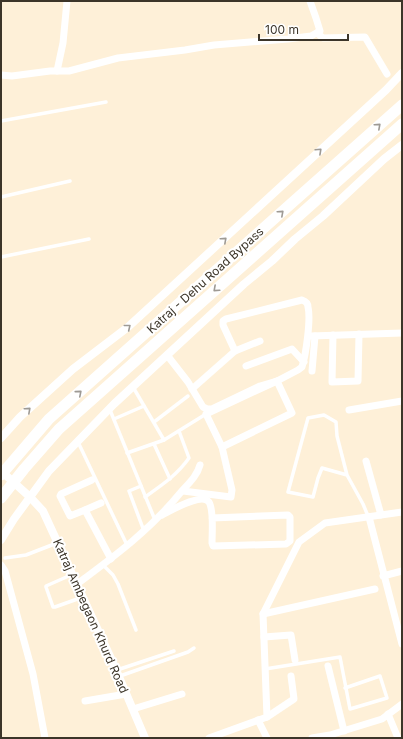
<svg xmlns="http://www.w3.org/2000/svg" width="403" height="739" viewBox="0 0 403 739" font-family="Inter,sans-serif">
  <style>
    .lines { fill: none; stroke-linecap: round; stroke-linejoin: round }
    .service { stroke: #fff; stroke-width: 3.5 }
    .minor { stroke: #fff; stroke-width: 7 }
    .tertiary { stroke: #fff; stroke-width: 8 }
    .trunk { stroke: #fff; stroke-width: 11 }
    .oneway { stroke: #9e9a94 }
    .labels { text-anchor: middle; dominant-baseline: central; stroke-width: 4; stroke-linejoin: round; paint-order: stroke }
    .street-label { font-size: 12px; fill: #3c3529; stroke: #fff }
  </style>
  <rect width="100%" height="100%" fill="#fef0d8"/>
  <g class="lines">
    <g class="service">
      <path d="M1 121 106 102"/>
      <path d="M1 197 70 181"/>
      <path d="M1 257 89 239"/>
      <path d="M133 387 164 440 206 414"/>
      <path d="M110 410 155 520"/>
      <path d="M114 419 144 406"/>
      <path d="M154 422 188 396"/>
      <path d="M78 442 127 545"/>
      <path d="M154 444 170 479"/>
      <path d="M127 453 164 440"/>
      <path d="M347 475 337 436 336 422 324 415 308 418 288 492 313 497 318 478 322 468 347 475 363 504 368 516"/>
      <path d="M141 486 129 491 144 531"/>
      <path d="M145 497C162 485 177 475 189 458L179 431"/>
      <path d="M5 558 26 555 57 543"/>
      <path d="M103 565 113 575 118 584 136 630"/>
      <path d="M71 575 46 586V587L53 607H55L83 597"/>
      <path d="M265 669 340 657 350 709 387 698 380 676 345 688"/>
      <path d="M117 670 174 651"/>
      <path d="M120 676 188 652 194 648"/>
    </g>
    <g class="minor">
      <path d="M317 33 323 38 365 37 387 74"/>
      <path d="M57 71 63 43 67 1"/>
      <path d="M1 75 12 76 50 71H69L118 58 185 50 214 45 288 39 311 36 320 31 316 18 310 1"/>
      <path d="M333 335 332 382 358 381 359 334"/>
      <path d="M311 336 402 333"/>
      <path d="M167 355 188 382 203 407 207 409H212L260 386 277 381 298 370 302 367C306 354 311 319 308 307 308 303 305 301 302 300L226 319 223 321V325L235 351 260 341"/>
      <path d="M246 366 292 349 304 362"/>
      <path d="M312 371 315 336"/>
      <path d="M277 381 292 413 222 447 206 414Z"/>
      <path d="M192 389 235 351"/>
      <path d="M349 410 402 401"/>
      <path d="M366 461 381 515"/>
      <path d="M183 491 231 497 232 490 222 447"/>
      <path d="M101 503 85 510 111 559"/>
      <path d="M85 510 70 516 60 496 61 494 92 480"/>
      <path d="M162 515C170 511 202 492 209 502 214 510 212 533 212 543L213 546 286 544 290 541V517L288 515 212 518"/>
      <path d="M369 517 402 644"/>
      <path d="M1 565 5 571 33 674 45 738"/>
      <path d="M383 576 402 571"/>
      <path d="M77 584C116 555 150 530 181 492 189 483 197 476 200 465"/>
      <path d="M263 614 375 589"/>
      <path d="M264 637 291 635 295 660"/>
      <path d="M328 666 344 731"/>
      <path d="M85 701 126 694"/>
      <path d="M133 709 182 694"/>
      <path d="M388 714 398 738"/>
      <path d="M267 717 294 699 291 676"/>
      <path d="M258 720 267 738"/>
      <path d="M209 738 267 717 263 614 299 542 325 523 402 512"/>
      <path d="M312 738 330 735 382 719 402 704"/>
    </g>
    <g class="tertiary">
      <path d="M1 438 20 417 73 369 128 327 386 90 402 73"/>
      <path d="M1 471 30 497 43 511 114 665 145 738"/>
      <path d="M1 540 14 519 49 471 114 404 244 284 272 261 295 239 323 216 384 159 402 145"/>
    </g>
    <g class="trunk">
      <path d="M1 475 49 419 402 105"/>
      <path d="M1 498 24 469 59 429 402 124"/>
    </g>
  </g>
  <defs><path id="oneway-chevron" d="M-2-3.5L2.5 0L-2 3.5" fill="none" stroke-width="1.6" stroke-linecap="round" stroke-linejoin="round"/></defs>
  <g class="oneway">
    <use href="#oneway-chevron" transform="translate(378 126) rotate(-42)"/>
    <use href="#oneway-chevron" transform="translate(319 151) rotate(-43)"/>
    <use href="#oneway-chevron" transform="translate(281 213) rotate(-42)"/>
    <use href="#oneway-chevron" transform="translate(224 240) rotate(-42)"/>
    <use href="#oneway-chevron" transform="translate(216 289) rotate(138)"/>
    <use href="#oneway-chevron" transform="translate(128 327) rotate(-39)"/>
    <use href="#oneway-chevron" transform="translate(79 393) rotate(-41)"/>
    <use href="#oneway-chevron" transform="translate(28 410) rotate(-42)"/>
  </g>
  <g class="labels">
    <g class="street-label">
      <text transform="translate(205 280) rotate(-42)">Katraj - Dehu Road Bypass</text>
      <text transform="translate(91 616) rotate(66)">Katraj Ambegaon Khurd Road</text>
    </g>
  </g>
  <rect width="403" height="739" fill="none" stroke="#3c3529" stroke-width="4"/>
  <path d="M259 34v6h89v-6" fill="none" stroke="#3c3529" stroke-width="2"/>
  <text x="265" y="34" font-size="12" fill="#3c3529" stroke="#ffffff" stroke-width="3" paint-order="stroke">100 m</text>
</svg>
